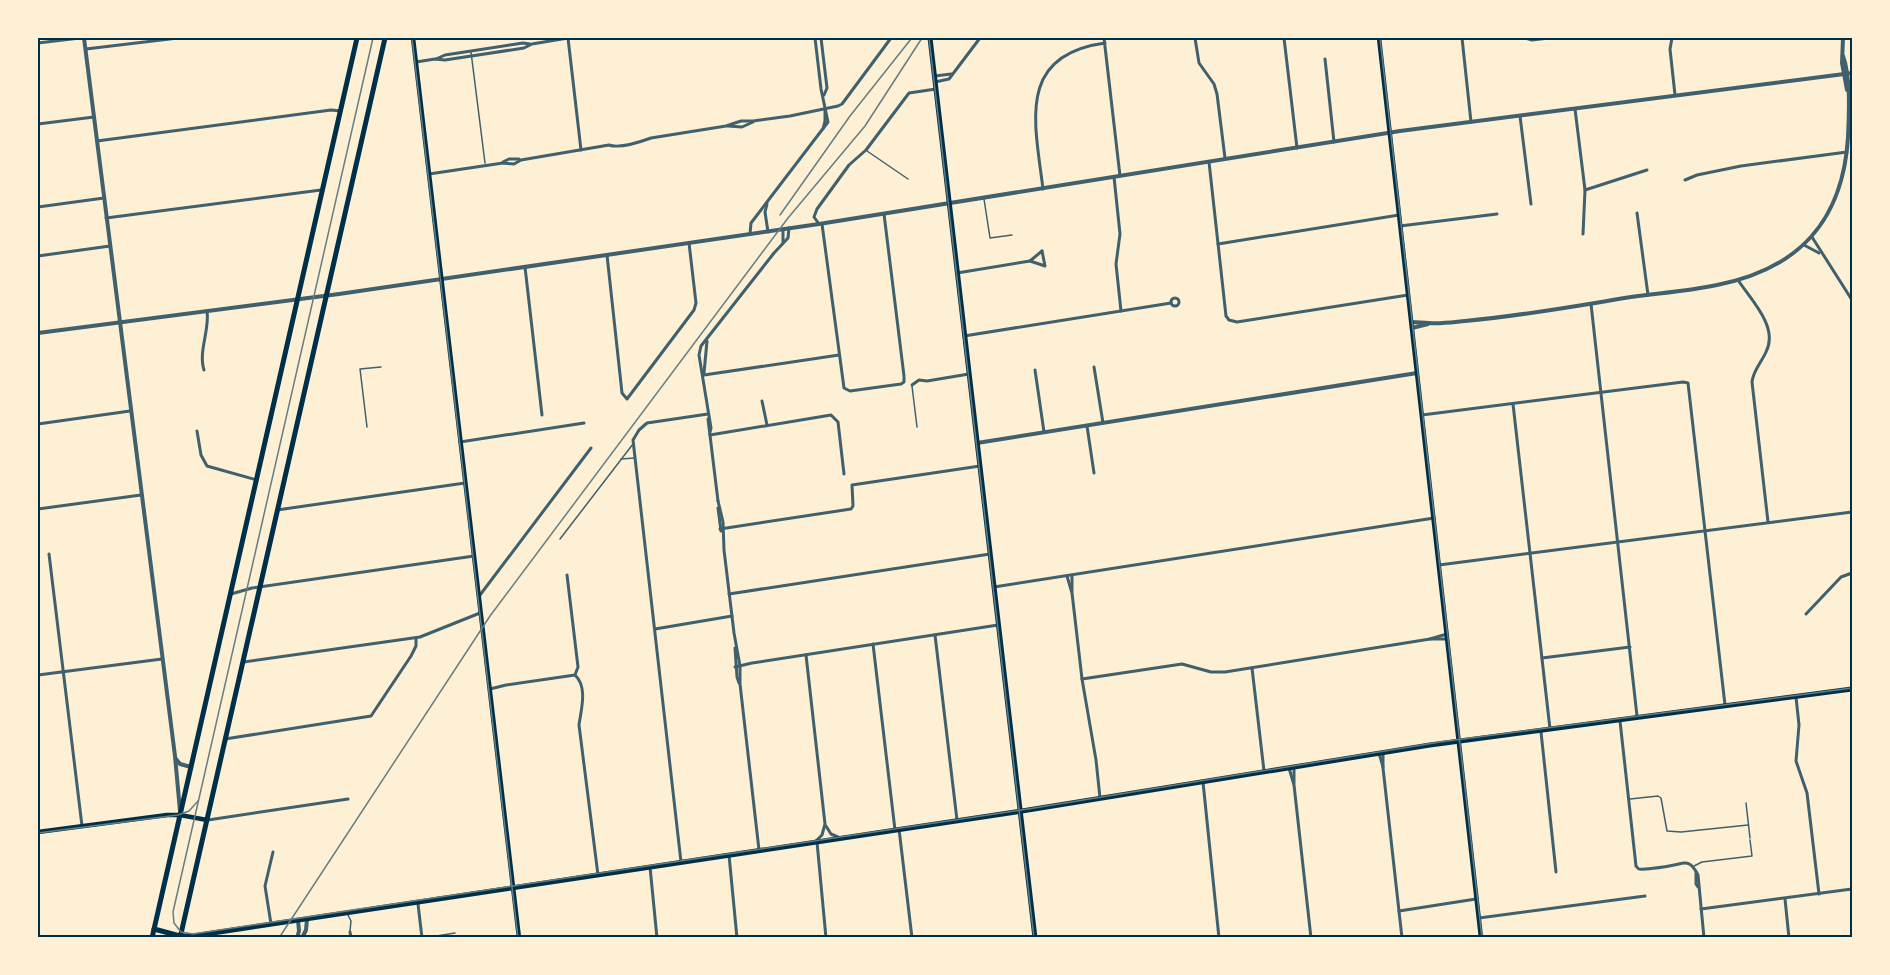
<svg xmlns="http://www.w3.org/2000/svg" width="1890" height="975" viewBox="0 0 1890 975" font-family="'PT Sans',sans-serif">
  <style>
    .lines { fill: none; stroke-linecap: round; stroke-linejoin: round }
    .service { stroke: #3f606c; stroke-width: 1.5 }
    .minor { stroke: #3f606c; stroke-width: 3 }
    .tertiary { stroke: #3f606c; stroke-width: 4 }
    .secondary { stroke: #003049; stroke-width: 4.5 }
    .primary { stroke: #003049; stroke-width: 5 }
    .trunk { stroke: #003049; stroke-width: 5 }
    .tram { stroke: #657d81; stroke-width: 1.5 }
    .rail { stroke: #657d81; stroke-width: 1.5 }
    .neatline { fill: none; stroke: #003049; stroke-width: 2 }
  </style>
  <rect width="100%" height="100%" fill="#fdf0d5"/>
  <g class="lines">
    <g class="service">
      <path d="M471 52 485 163"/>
      <path d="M867 151 908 179"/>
      <path d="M984 199 990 238 1012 235"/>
      <path d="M912 386 917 427"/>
      <path d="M367 427 360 369 381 367"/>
      <path d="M621 459 634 458"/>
      <path d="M560 539 633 444"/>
      <path d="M1630 799 1658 796 1661 798 1667 831 1681 832 1748 825"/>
      <path d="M1746 803 1750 838"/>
      <path d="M1694 866 1702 862 1752 856 1750 840"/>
      <path d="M348 915 351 921 350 931"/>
      <path d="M424 938 455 933"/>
    </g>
    <g class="minor">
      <path d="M568 38 581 150"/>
      <path d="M821 38 827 88 824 95"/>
      <path d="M1104 38 1120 176"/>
      <path d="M1195 38 1199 63 1214 84 1217 94 1225 158"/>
      <path d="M1284 38 1297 148"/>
      <path d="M1462 38 1471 122"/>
      <path d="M1525 38 1532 40 1549 38"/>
      <path d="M1672 38 1670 49 1675 95"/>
      <path d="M38 43 80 38"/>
      <path d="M86 49 178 38"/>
      <path d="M436 59 445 55 523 43 530 44"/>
      <path d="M1325 59 1334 142"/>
      <path d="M416 62 435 59 445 60 524 48 532 44 568 38"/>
      <path d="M935 76 951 74"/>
      <path d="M935 82 949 79 980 38"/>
      <path d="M1575 109 1585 190 1583 234"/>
      <path d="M1520 116 1531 204"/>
      <path d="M38 124 94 117"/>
      <path d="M728 126 742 127 753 122"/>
      <path d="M823 129 825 121V110"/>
      <path d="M97 141 331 110 341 111"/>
      <path d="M503 162 509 159H519"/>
      <path d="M1209 162 1226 316 1229 320 1237 322 1408 295"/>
      <path d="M429 174 503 163 514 164 521 160 609 145C620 149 640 142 651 138L726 126 741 121H753L790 116 838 106 842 104 891 38"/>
      <path d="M1114 177 1120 234 1116 264 1121 311"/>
      <path d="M1685 180 1697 175 1741 166 1847 152"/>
      <path d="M1043 189C1035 123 1016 55 1105 43"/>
      <path d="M1585 190 1647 170"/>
      <path d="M767 204 765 212 768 232"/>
      <path d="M38 207 104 198"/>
      <path d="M1637 213 1648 295"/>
      <path d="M106 218 321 190"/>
      <path d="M819 224 814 217 817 209 849 165 866 150 909 93 936 89"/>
      <path d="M822 224 844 388 850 391 901 384 904 382V376L884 214"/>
      <path d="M1400 226 1497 214"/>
      <path d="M750 234 751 223 828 122 821 89 815 38"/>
      <path d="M1812 237 1852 300"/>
      <path d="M783 242V229"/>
      <path d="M1218 244 1399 215"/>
      <path d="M1804 245 1819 253"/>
      <path d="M607 255 622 393 627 399 694 310 696 303 689 243"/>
      <path d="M38 256 110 246"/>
      <path d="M1030 261 1042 251"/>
      <path d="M525 267 542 415"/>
      <path d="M957 273 1030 261 1045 266 1042 251"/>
      <path d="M1738 280C1751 300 1779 327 1766 352 1761 363 1753 371 1752 382L1768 522"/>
      <circle cx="1175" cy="302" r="4"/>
      <path d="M1591 304 1637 716"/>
      <path d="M964 336 1171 303"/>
      <path d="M1094 367 1103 423"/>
      <path d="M204 370C198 351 210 330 207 311"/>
      <path d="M1035 370 1044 432"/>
      <path d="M704 373 707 341"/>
      <path d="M704 375 839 355"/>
      <path d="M912 385 919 380 927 381 969 374"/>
      <path d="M762 401 767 425"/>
      <path d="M1513 404 1550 729"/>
      <path d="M1422 415 1683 382 1688 383 1725 705"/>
      <path d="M708 419 718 501"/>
      <path d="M38 424 130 411"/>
      <path d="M1087 426 1094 473"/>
      <path d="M197 431 201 455 207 466 257 480"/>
      <path d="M710 432 711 428 699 355 701 346 774 253 788 238 789 228"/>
      <path d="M710 435 831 415 838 422 844 474"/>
      <path d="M460 442 584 423"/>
      <path d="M718 501 723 522 724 550 734 633 740 666V684L759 850"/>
      <path d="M718 508 721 531"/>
      <path d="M38 509 141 495"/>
      <path d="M277 510 465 483"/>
      <path d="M720 529 851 509 853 506 852 485 980 466"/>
      <path d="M49 554 82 826"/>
      <path d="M1439 565 1852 512"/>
      <path d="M567 575 578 667 575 675C588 687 581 710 579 725L598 875"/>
      <path d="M1072 575V591"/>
      <path d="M1067 576 1072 593 1082 679 1096 760 1100 798"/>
      <path d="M994 587 1434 518"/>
      <path d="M231 594 252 588 474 556"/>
      <path d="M729 594 990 554"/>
      <path d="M480 595 591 448"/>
      <path d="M1806 614 1841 577 1852 573"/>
      <path d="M655 629 732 616"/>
      <path d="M935 635 957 820"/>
      <path d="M1430 639 1447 634"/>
      <path d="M873 644 895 830"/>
      <path d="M735 648 737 677 739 683"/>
      <path d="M806 655 825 824 822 835 816 841"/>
      <path d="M1542 658 1630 647"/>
      <path d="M244 662 420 637 480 613"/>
      <path d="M735 667 752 663 998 625"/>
      <path d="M1252 668 1264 771"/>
      <path d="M38 675 162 659"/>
      <path d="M1082 679 1182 664 1211 672H1225L1430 639H1446"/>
      <path d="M490 689 506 685 575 675"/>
      <path d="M1796 697 1799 725 1796 761 1807 793 1819 894"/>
      <path d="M1620 721 1636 866C1637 867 1638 869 1639 869 1641 870 1665 867 1669 866 1684 864 1689 857 1698 875L1704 938"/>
      <path d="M1541 732 1556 872"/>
      <path d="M225 739 371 716 411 656 416 646V639"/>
      <path d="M1383 752V768L1402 938"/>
      <path d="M1379 753 1383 767"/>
      <path d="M1289 768 1294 785 1311 938"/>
      <path d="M1203 782 1219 938"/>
      <path d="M1294 783V767"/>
      <path d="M208 820 348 799"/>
      <path d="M826 826 831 834 838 837"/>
      <path d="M899 829 912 938"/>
      <path d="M817 842 826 938"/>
      <path d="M729 855 737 938"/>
      <path d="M681 862 633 440 639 430 647 423 708 414"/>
      <path d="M650 867 657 938"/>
      <path d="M1696 872V884L1698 887"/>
      <path d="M1785 899 1789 938"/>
      <path d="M418 904 422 938"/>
      <path d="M1701 909 1852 889"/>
      <path d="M1399 911 1476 899"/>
      <path d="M1479 918 1645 896"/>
      <path d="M271 924 265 886 273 852"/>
      <path d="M350 932 351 938"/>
    </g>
    <g class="tertiary">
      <path d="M84 38 175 756 180 811"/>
      <path d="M1843 38 1842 63 1847 90"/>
      <path d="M1411 322C1418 322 1423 323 1429 323 1441 324 1454 322 1465 321 1521 316 1576 306 1631 297 1660 293 1689 291 1717 285 1799 269 1843 221 1848 137 1849 114 1851 78 1843 56"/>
      <path d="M1412 328 1428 324"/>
      <path d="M38 333 339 294 819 224 1400 131 1852 73"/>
      <path d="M977 443 1417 373"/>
      <path d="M176 759 180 764 191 767"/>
      <path d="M297 938 299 931 298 920"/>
      <path d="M302 938 306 930 307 919"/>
    </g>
    <g class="secondary">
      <path d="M413 38 519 938"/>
      <path d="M1379 38 1481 938"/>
      <path d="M38 832 167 815H180L207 820"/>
    </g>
    <g class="primary">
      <path d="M930 38 1035 938"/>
      <path d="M154 929 180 936H193L1022 811 1430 745 1852 689"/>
    </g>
    <g class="trunk">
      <path d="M152 938 357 38"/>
      <path d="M180 938 385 38"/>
    </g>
    <g class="tram">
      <path d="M373 38 173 912 174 923 181 932 193 934 1028 809 1440 742 1852 688"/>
      <path d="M412 38 518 938"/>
      <path d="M929 38 1034 938"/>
      <path d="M1380 38 1482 938"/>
      <path d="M38 833 178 815 189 811 198 801"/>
    </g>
    <g class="rail">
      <path d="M780 215 850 116 911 39"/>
      <path d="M279 938 490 616 788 218 865 126 922 38"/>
    </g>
  </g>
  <rect width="1890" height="975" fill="none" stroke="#fdf0d5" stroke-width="78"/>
  <rect x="39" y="39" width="1812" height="897" class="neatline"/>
</svg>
